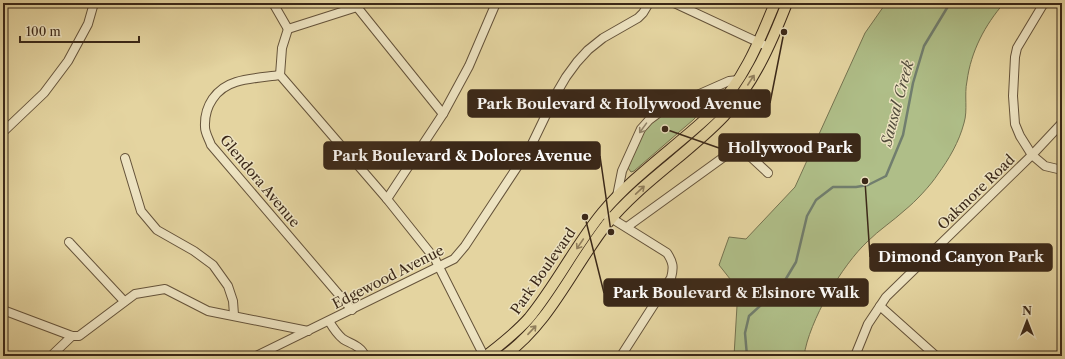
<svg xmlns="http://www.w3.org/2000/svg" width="1065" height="359" viewBox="0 0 1065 359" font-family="'Libre Caslon Text',serif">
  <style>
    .green { fill: #afbe88; stroke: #757350 }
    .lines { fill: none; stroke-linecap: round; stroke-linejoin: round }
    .stream { stroke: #717e6e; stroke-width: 2.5 }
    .minor-casing { stroke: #65533a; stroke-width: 10 }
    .major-casing { stroke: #3b2818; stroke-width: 12 }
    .minor { stroke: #ede3c1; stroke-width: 8 }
    .major { stroke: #e4d4a0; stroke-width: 10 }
    .oneway { stroke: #907e5c }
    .oneway2 { stroke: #94866c }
    .labels { text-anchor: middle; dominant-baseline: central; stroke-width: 3; stroke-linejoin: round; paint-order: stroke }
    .street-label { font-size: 14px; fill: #3b2818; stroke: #ede3c1 }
    .water-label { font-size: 15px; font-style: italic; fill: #524c3c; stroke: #ede3c1 }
    .leader { fill: none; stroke: #3b2818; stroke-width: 1.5 }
    .callout-dot { fill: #3b2818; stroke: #ede3c1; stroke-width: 1.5 }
    .callout { fill: #3b2818; stroke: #3b2818; stroke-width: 1.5 }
    .callout-label { font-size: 15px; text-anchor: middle; font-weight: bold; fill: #fff }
  </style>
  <rect width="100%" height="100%" fill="#e4d4a0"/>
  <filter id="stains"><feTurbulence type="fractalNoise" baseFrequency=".005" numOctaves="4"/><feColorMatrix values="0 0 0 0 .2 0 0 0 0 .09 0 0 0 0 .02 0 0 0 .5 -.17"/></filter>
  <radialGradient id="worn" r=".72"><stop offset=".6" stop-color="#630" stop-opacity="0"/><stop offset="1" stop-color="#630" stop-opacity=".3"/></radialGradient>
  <g class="green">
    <path d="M886 3H1004C985 25 971 51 967 81 964 95 968 110 964 123 959 142 949 159 938 174 931 185 915 202 905 210 893 221 879 230 868 241 842 265 809 321 804 356H734L738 289 719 265 729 237 746 239 795 187 865 33Z"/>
    <path d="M715 91 716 92V97L693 120 634 171 631 172 628 168C634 155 641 133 651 123 665 110 696 99 715 91Z"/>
  </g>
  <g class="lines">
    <path class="stream" d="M747 356 745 333 749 316 781 287 796 262 807 216 816 200 833 187H856L868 185 886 176 903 135 913 83 924 46 950 3"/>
    <defs>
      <g id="minor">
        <path d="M273 3 288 29"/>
        <path d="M674 3 764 45"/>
        <path d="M1044 3 1017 48 1015 57 1013 96 1015 124 1020 136 1032 155 1045 166 1062 170"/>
        <path d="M1060 3 1062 5"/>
        <path d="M357 7 443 114"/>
        <path d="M288 29 282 48 280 75 387 199 435 259 484 356"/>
        <path d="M288 29 357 7 364 3"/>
        <path d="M280 75C266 77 249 78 236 82 216 88 204 106 205 127 205 133 209 139 211 145L352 310"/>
        <path d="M3 132 44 93 68 61 88 24 94 3"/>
        <path d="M125 158 141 211 157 230 194 251 213 265 228 286 233 301 234 315"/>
        <path d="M617 196 622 171 641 129 649 120 661 111 729 81 738 80"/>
        <path d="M387 199 443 114 469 66 496 3"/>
        <path d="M603 213 667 253C673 262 674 267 671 278L621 356"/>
        <path d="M627 227 739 146 768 173"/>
        <path d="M69 242 124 301"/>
        <path d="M880 306 936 356"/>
        <path d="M3 310 72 336H79L135 294 165 289 208 311 308 331"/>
        <path d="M329 321C333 328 337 334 343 339 351 344 361 346 365 356"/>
        <path d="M51 356 72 336"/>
        <path d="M256 356 454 259 465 246 531 146 556 94 566 77 577 62 588 50 603 38 638 18 643 13 649 3"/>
        <path d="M855 356 868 324 886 297 1032 155 1062 123"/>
      </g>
      <g id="major">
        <path d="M486 356C501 344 517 332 529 318 556 285 575 246 602 213 634 175 676 147 712 113 743 82 759 42 775 3"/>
        <path d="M504 356C550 323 572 269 606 225 640 183 687 155 724 116 754 83 771 44 787 3"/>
      </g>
    </defs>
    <use href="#minor" class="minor-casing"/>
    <use href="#major" class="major-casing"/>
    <use href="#minor" class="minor"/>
    <use href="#major" class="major"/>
  </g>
  <defs><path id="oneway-shaft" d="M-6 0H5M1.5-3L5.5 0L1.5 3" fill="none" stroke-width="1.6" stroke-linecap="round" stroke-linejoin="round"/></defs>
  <g class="oneway">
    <use href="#oneway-shaft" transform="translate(751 80) rotate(-57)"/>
    <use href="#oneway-shaft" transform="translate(640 190) rotate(-43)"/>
    <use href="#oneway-shaft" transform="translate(580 244) rotate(124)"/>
    <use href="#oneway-shaft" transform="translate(532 330) rotate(-47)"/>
  </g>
  <use class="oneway2" href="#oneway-shaft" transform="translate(643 128) rotate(126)"/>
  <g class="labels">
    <g class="street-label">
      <text transform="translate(260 181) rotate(50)">Glendora Avenue</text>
      <text transform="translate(976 192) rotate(-44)">Oakmore Road</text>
      <text transform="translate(543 271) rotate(-55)">Park Boulevard</text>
      <text transform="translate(388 277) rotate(-27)">Edgewood Avenue</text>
    </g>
    <g class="water-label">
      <text transform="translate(897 103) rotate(-75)">Sausal Creek</text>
    </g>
  </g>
  <path class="leader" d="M784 32L770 103M665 129L719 148M611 232L600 156M865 181L870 257M585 217L604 293"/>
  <g class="callout-dot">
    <circle cx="784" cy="32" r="4"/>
    <circle cx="665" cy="129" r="4"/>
    <circle cx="611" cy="232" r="4"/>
    <circle cx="865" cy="181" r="4"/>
    <circle cx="585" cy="217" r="4"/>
  </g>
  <g class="callout">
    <rect x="468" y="90" width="302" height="27" rx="4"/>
    <rect x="719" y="134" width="141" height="27" rx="4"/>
    <rect x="324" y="142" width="276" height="27" rx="4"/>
    <rect x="870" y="244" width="182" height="27" rx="4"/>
    <rect x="604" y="279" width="264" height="27" rx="4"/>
  </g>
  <g class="callout-label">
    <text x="619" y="109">Park Boulevard &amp; Hollywood Avenue</text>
    <text x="790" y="153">Hollywood Park</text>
    <text x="462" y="161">Park Boulevard &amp; Dolores Avenue</text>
    <text x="961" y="262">Dimond Canyon Park</text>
    <text x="736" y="298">Park Boulevard &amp; Elsinore Walk</text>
  </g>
  <rect width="1065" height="359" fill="none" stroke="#e4d4a0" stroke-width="16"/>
  <rect x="4" y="4" width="1057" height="351" fill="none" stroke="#3b2818" stroke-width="2"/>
  <rect x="8" y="8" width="1049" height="343" fill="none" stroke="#3b2818"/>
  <g transform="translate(1027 321)" stroke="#ede3c1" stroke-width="3" paint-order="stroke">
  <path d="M0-3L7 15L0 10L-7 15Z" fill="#3b2818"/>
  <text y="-6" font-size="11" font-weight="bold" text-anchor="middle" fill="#3b2818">N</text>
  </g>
  <path d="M20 36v6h119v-6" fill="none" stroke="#3b2818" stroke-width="2"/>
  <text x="26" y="36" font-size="12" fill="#3b2818" stroke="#ede3c1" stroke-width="3" paint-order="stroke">100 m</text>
  <rect width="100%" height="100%" filter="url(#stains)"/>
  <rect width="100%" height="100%" fill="url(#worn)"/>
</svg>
